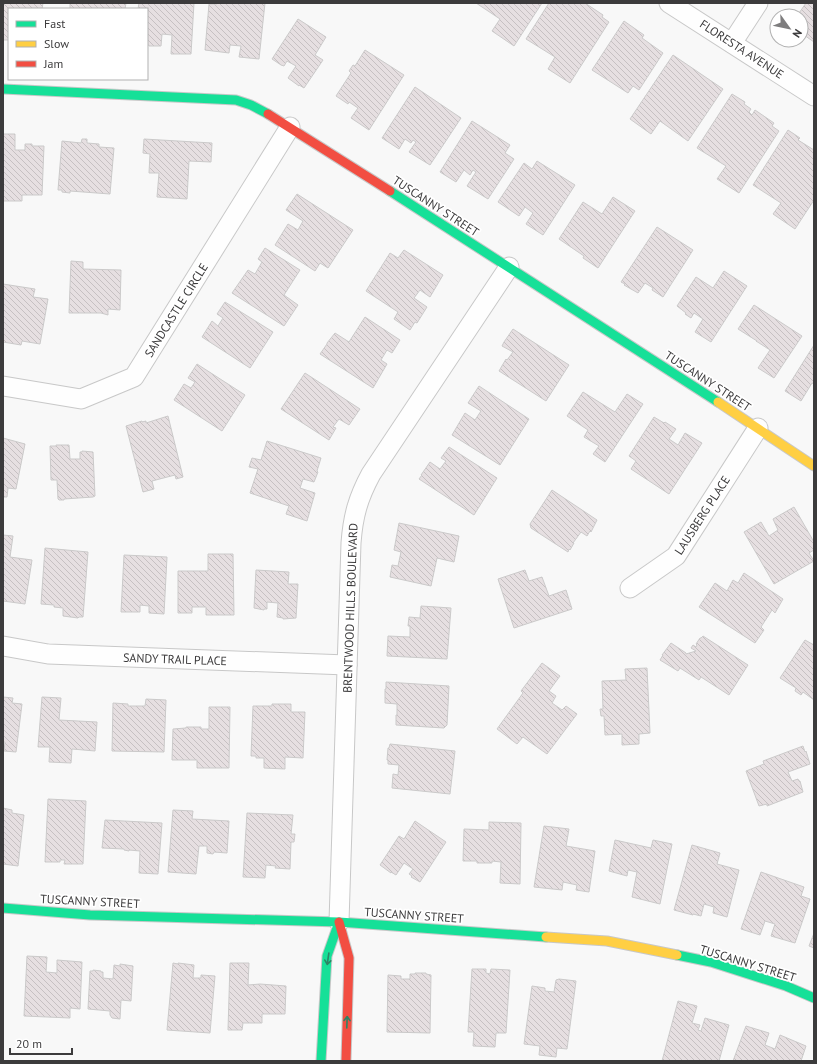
<svg xmlns="http://www.w3.org/2000/svg" width="817" height="1064" viewBox="0 0 817 1064" font-family="'PT Sans',sans-serif">
  <style>
    .building { fill: url(#building-back-hatch); stroke: #cbcaca }
    .lines { fill: none; stroke-linecap: round; stroke-linejoin: round }
    .street-casing { stroke: #c8c8c8; stroke-width: 21 }
    .fast-casing { stroke: #c8c8c8; stroke-width: 11 }
    .slow-casing { stroke: #c8c8c8; stroke-width: 11 }
    .jam-casing { stroke: #c8c8c8; stroke-width: 11 }
    .street { stroke: #fefefe; stroke-width: 19 }
    .fast { stroke: #16e098; stroke-width: 9 }
    .slow { stroke: #ffcf43; stroke-width: 9 }
    .jam { stroke: #f24e42; stroke-width: 9 }
    .oneway { stroke: #2b8565 }
    .labels { text-anchor: middle; dominant-baseline: central; stroke-width: 3.5; stroke-linejoin: round; paint-order: stroke }
    .street-label { font-size: 12px; fill: #3c3b3c; stroke: #fff }
  </style>
  <defs>
    <pattern id="building-back-hatch" width="6" height="6" patternUnits="userSpaceOnUse"><rect width="6" height="6" fill="#e6dfe1"/><path d="M-1 5l2 2M0 0l6 6M5-1l2 2" fill="none" stroke="#c6c0c2"/></pattern>
  </defs>
  <rect width="100%" height="100%" fill="#f8f8f8"/>
  <g class="building">
    <path d="M3 3H43L42 9H9V40H3Z"/>
    <path d="M70 3H126L125 9H70Z"/>
    <path d="M139 3H194L191 54H171L172 35 162 34 161 46H149V45H147V9H138Z"/>
    <path d="M217 3H265L259 59 239 57 241 46 230 45 229 53 205 50 209 4H217Z"/>
    <path d="M476 3H542L514 46 492 31 500 19Z"/>
    <path d="M549 3H585L603 15 602 17 609 22 570 83 548 69 555 57 526 39Z"/>
    <path d="M806 3H814V42L801 33V16H797Z"/>
    <path d="M298 19 326 37 315 55 323 60 304 88 299 85V86L288 78 296 66 287 61 284 66 281 65 272 59Z"/>
    <path d="M624 21 644 35 642 38 663 53 639 90 633 86 628 93 592 70Z"/>
    <path d="M365 50 404 75 369 130 351 118 358 108 349 102 348 104 336 96 351 73 349 71 353 65 355 66Z"/>
    <path d="M673 55 723 89 688 141 660 121 651 134 630 119Z"/>
    <path d="M415 87 461 118 430 165 409 152 416 142 413 140 411 143 405 139 399 149 382 138Z"/>
    <path d="M732 94 745 102 744 104 751 109 749 112 752 115 755 110 774 123 772 126 779 131 739 193 717 179 726 166 697 148Z"/>
    <path d="M472 121 510 145 505 153 514 159 488 199 467 186 476 172 473 170 470 175 464 170 456 182 440 172Z"/>
    <path d="M788 130 800 138 798 140 814 150V200L795 229 773 214 781 203 753 185Z"/>
    <path d="M3 134H15V150H25V144H32V146H44L42 195H22V201H3Z"/>
    <path d="M82 139H87V143L99 144V147L114 148 110 194 70 191V193L62 192V190H58L62 141 81 143Z"/>
    <path d="M144 139 212 143 211 162 189 161 187 199 157 197 159 173H149L150 154 143 153Z"/>
    <path d="M537 161 575 185 543 235 526 224 533 213 525 207 519 216 498 202 524 163 532 169Z"/>
    <path d="M297 194 353 230 328 268 320 263 315 271 275 245 288 224 298 230 303 221 286 210Z"/>
    <path d="M613 197 635 211 598 268 583 258 584 256 559 239 583 202 602 214Z"/>
    <path d="M657 227 693 250 663 297 652 290 653 288 645 283 638 293 624 285 625 284 621 282Z"/>
    <path d="M265 248 300 270 284 295 298 305 284 326 232 293 248 270 255 274 262 262 258 259Z"/>
    <path d="M404 250 443 275 430 297 420 290 414 298 427 307 417 323 415 322 410 330 394 319 398 312 366 291 390 253 398 258Z"/>
    <path d="M71 261 83 262V269L121 270 120 310 108 309V315L101 313H69Z"/>
    <path d="M724 271 747 286 711 342 695 332 703 319 694 313 691 318 685 314 686 313 677 306 696 277 713 288Z"/>
    <path d="M3 284 35 289 33 297 48 299 40 344 22 341 21 345 3 342Z"/>
    <path d="M225 302 273 332 250 368 202 337 212 321 218 326 223 318 217 314Z"/>
    <path d="M754 305 802 336 774 378 758 368 770 350 756 341H757L738 329Z"/>
    <path d="M365 317 400 340 392 353 387 350 381 360 387 364 373 388 320 354 327 344V343L335 333 349 342Z"/>
    <path d="M513 329 569 365 546 401 499 371 506 359 507 360 513 352 502 346 504 342Z"/>
    <path d="M814 345V384L812 383 801 401 785 391Z"/>
    <path d="M197 364 245 395 222 431 174 400 184 384 191 388 195 382 188 378Z"/>
    <path d="M305 373 360 409 349 425 339 419 333 427 336 428 329 440 281 409Z"/>
    <path d="M479 386 529 419 500 465 452 435 465 413 475 420 481 411 468 403Z"/>
    <path d="M583 392 615 412 627 394 643 404 605 462 593 454 599 446 584 437 588 430 567 416Z"/>
    <path d="M168 416 183 477 176 479 175 475 152 481 154 489 143 492 126 426 142 421V422L146 421V423Z"/>
    <path d="M654 417 664 423 665 422 676 429 669 439 678 445 685 433 702 443 669 494 631 469 636 461 629 456Z"/>
    <path d="M3 438 25 444 16 489 8 488 7 497H3Z"/>
    <path d="M267 441 321 458 317 471 318 472 314 482 303 479 300 488 315 493 307 521 286 514 289 506 250 493 258 469 249 467 252 458 261 460Z"/>
    <path d="M56 445H69L70 459H80V452H82V451L93 452 95 496 93 497 64 499V500H59L58 499 57 480H51L50 446H56Z"/>
    <path d="M449 447 497 478 474 515 419 479 422 475H421L430 462 440 469 446 461 441 458Z"/>
    <path d="M552 490 597 520 591 532 590 531 587 536 581 532 573 543H574L570 550 569 549 568 552 531 528 530 524Z"/>
    <path d="M794 507 814 542V550L809 553 814 561 774 584 744 532 761 522 769 536 778 530 773 519Z"/>
    <path d="M399 523 459 536 454 562 437 558 431 586 390 577 392 565 398 566 401 552 394 550Z"/>
    <path d="M3 535 13 536 10 557 32 560 25 604 3 601Z"/>
    <path d="M45 548 88 552 83 617H79L78 618 63 616V608L54 607V605L41 604Z"/>
    <path d="M208 554H233L234 615H206V607H192V613H178V571H208Z"/>
    <path d="M124 555 167 557 164 614 149 613V606L140 605V612H121Z"/>
    <path d="M256 570 289 572 288 584H298L296 618 283 619V618L277 617 278 603 267 602V609H264V610L254 608Z"/>
    <path d="M525 570 529 581 542 577 549 596 566 590 572 609 514 628 498 579Z"/>
    <path d="M744 573 783 599 775 613 772 610 761 627 764 630 755 643 699 607 715 583 727 591 733 580 738 583Z"/>
    <path d="M421 606 451 608 447 659 387 656 388 636 410 637V626H408L409 617 420 618Z"/>
    <path d="M703 636 748 665 729 695 701 677 699 680 680 668 678 671 660 660 663 655H662L671 643 686 653V654L696 651 691 648 693 645 696 647 697 645 696 644 700 638H701Z"/>
    <path d="M805 640 814 645V700L803 692 801 695 795 691 796 688 780 678Z"/>
    <path d="M542 663 560 676 549 691 556 696 552 703 562 710 566 706 577 714 547 754 523 737 517 744 497 729 523 693 521 691Z"/>
    <path d="M647 668 650 733 639 734V744L622 745V734L605 735 604 716H601L600 709H603L602 681 626 680 625 669Z"/>
    <path d="M386 682 449 686 447 725 444 728 396 725V715H397V704L385 703V689H386Z"/>
    <path d="M3 697 13 698 12 703 22 704 16 752 4 751 5 742H3Z"/>
    <path d="M42 697 61 698 59 720 97 722 95 751 72 749 71 763 49 762 50 747H38Z"/>
    <path d="M146 699 166 700 164 752 112 751 113 703 128 704V706H145Z"/>
    <path d="M272 704H291V712H305L303 758 285 757V769L264 768V758H256V756H251L253 706H272Z"/>
    <path d="M209 707H230L229 768H197V760H172L173 729 186 728V727H201V729H209Z"/>
    <path d="M390 744 455 751 450 794 392 788 393 774 398 775 399 765 388 764V760H387L388 748H389Z"/>
    <path d="M803 746 805 752 806 751 810 764 788 772 792 781 798 779 799 781H800L803 792 767 806V804L759 806 746 771 764 764 763 761Z"/>
    <path d="M48 799 86 801 83 864H64L65 860H60V862H45Z"/>
    <path d="M3 808 12 810V813L24 815 18 866 3 864Z"/>
    <path d="M173 810 193 811 192 819 229 821 227 853 214 852 213 854 207 853V846H199L196 874 168 872Z"/>
    <path d="M247 813 293 815 291 834H295L294 842H291L290 869 275 868 276 866 266 865 265 878 243 877Z"/>
    <path d="M105 820 162 823 158 874 139 873 140 851 129 850V851L124 850V849L102 848Z"/>
    <path d="M415 821 446 842 420 882 411 877 412 876 409 874 413 869 404 863 396 875 391 872V873L380 865 399 836 404 839Z"/>
    <path d="M489 822 521 823 520 884 500 883 501 862 492 861V863H477V861H463L464 829 489 830Z"/>
    <path d="M544 826 569 829 566 846 595 851 589 892 576 890 577 885 563 882 562 890 534 887Z"/>
    <path d="M615 840 651 848 653 840 672 844 660 904 632 897 637 872 628 870 627 876 609 871Z"/>
    <path d="M692 845 720 853 717 864 739 870 727 917 713 913 714 907 704 904 701 916 693 914V915L674 910Z"/>
    <path d="M761 872 804 887 801 896 810 899 795 943 771 936 775 924 765 921 760 935 741 929Z"/>
    <path d="M814 933V948L809 946Z"/>
    <path d="M27 956 47 957 46 972 57 973V960L82 962 80 1009 70 1008V1018L24 1016Z"/>
    <path d="M173 963 178 964V963L194 965 193 978H201V975L215 976 210 1033 167 1030Z"/>
    <path d="M230 963H249L248 985 260 984 286 986 285 1014H262V1023H243L242 1030H228Z"/>
    <path d="M120 964 133 966 131 1001 121 1000 120 1019 112 1018 110 1015V1011L88 1009 90 971H93V970L101 971V972H103V978L113 979 114 965 120 966Z"/>
    <path d="M472 969H486V973L490 974 491 969 510 970 506 1033H496L495 1047 473 1046 474 1032H468Z"/>
    <path d="M415 973H426V974L431 975 430 1033 387 1032 388 975 401 976V979H410V974H415Z"/>
    <path d="M559 979 576 981 567 1049 557 1048 556 1057 539 1055 540 1046 524 1044 532 986 545 988V991L554 992 556 980Z"/>
    <path d="M678 1001 697 1006 692 1023 700 1025 698 1030 701 1031 705 1018 729 1025 719 1061H662Z"/>
    <path d="M746 1026 769 1033 765 1045 775 1049 780 1035 806 1046 801 1061H733Z"/>
  </g>
  <g class="lines">
    <defs>
      <g id="street">
        <path d="M669 3 814 96"/>
        <path d="M732 43 758 3"/>
        <path d="M3 386 81 399 134 377 290 127"/>
        <path d="M630 588 676 556 758 428"/>
        <path d="M3 646 48 654 347 665"/>
        <path d="M339 922 351 543C353 516 358 498 371 474L509 267"/>
      </g>
      <g id="fast">
        <path d="M3 89 236 100 251 105 268 114"/>
        <path d="M390 191 718 402"/>
        <path d="M3 908 90 915 339 922 546 937"/>
        <path d="M677 955 711 962 786 986 814 998"/>
        <path d="M321 1061 327 956 339 922"/>
      </g>
      <g id="slow">
        <path d="M718 402 814 466"/>
        <path d="M546 937 607 941 677 955"/>
      </g>
      <g id="jam">
        <path d="M268 114 390 191"/>
        <path d="M339 922 349 958 346 1061"/>
      </g>
    </defs>
    <use href="#street" class="street-casing"/>
    <use href="#fast" class="fast-casing"/>
    <use href="#slow" class="slow-casing"/>
    <use href="#jam" class="jam-casing"/>
    <use href="#street" class="street"/>
    <use href="#fast" class="fast"/>
    <use href="#slow" class="slow"/>
    <use href="#jam" class="jam"/>
  </g>
  <defs><path id="oneway-shaft" d="M-6 0H5M1.5-3L5.5 0L1.5 3" fill="none" stroke-width="1.6" stroke-linecap="round" stroke-linejoin="round"/></defs>
  <g class="oneway">
    <use href="#oneway-shaft" transform="translate(328 959) rotate(98)"/>
    <use href="#oneway-shaft" transform="translate(347 1022) rotate(-88)"/>
  </g>
  <g class="labels">
    <g class="street-label">
      <text transform="translate(742 49) rotate(33)">FLORESTA AVENUE</text>
      <text transform="translate(436 206) rotate(33)">TUSCANNY STREET</text>
      <text transform="translate(176 310) rotate(-58)">SANDCASTLE CIRCLE</text>
      <text transform="translate(708 381) rotate(33)">TUSCANNY STREET</text>
      <text transform="translate(702 515) rotate(-57)">LAUSBERG PLACE</text>
      <text transform="translate(350 608) rotate(-88)">BRENTWOOD HILLS BOULEVARD</text>
      <text transform="translate(175 659) rotate(2)">SANDY TRAIL PLACE</text>
      <text transform="translate(90 901) rotate(3)">TUSCANNY STREET</text>
      <text transform="translate(414 915) rotate(4)">TUSCANNY STREET</text>
      <text transform="translate(748 963) rotate(17)">TUSCANNY STREET</text>
    </g>
  </g>
  <rect width="817" height="1064" fill="none" stroke="#3c3b3c" stroke-width="8"/>
  <rect x="8" y="8" width="140" height="72" fill="#ffffff" stroke="#b1b1b1"/>
  <rect x="16" y="21" width="20" height="6" fill="#16e098" stroke="#b1b1b1"/>
  <text x="44" y="28" font-size="12" fill="#3c3b3c">Fast</text>
  <rect x="16" y="41" width="20" height="6" fill="#ffcf43" stroke="#b1b1b1"/>
  <text x="44" y="48" font-size="12" fill="#3c3b3c">Slow</text>
  <rect x="16" y="61" width="20" height="6" fill="#f24e42" stroke="#b1b1b1"/>
  <text x="44" y="68" font-size="12" fill="#3c3b3c">Jam</text>
  <g transform="translate(789 28) rotate(123)"><circle r="19" fill="#ffffff" stroke="#b1b1b1"/>
  <path d="M0-3L7 15L0 10L-7 15Z" fill="#7e7d7e"/>
  <text y="-6" font-size="11" font-weight="bold" text-anchor="middle" fill="#3c3b3c">N</text>
  </g>
  <path d="M10 1048v6h62v-6" fill="none" stroke="#3c3b3c" stroke-width="2"/>
  <text x="16" y="1048" font-size="12" fill="#3c3b3c" stroke="#ffffff" stroke-width="3" paint-order="stroke">20 m</text>
</svg>
